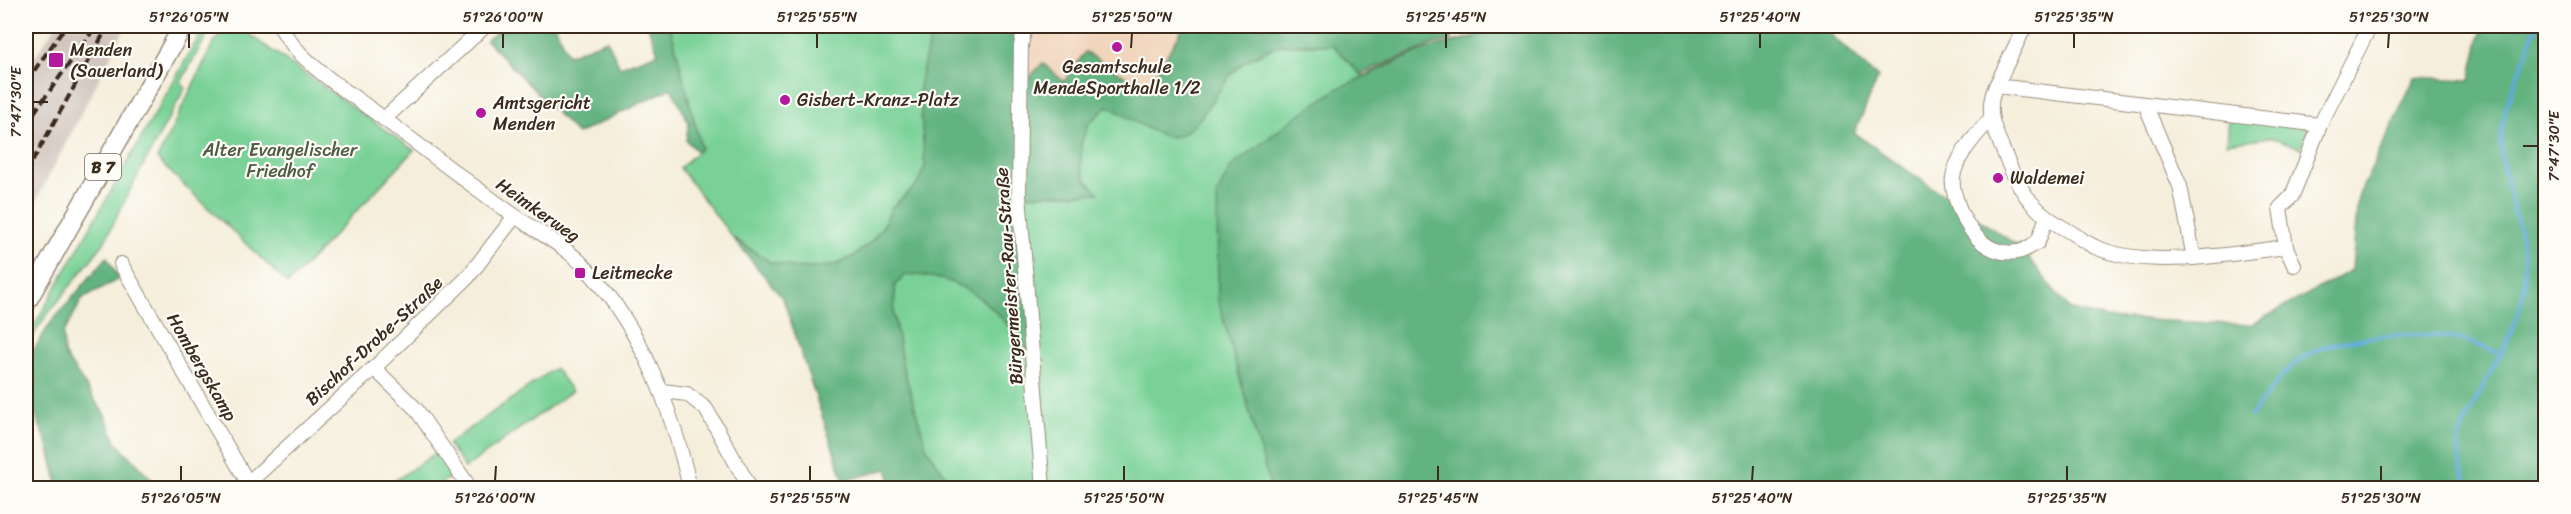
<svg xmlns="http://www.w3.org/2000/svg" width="2571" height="514" viewBox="0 0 2571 514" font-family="Sriracha,sans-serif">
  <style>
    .built { fill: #f1d5bd }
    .industrial { fill: #cec1ba }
    .green { fill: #79d197; stroke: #5a7e5a; stroke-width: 1.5 }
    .forest { fill: #62b380; stroke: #4e6e4f; stroke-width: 1.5 }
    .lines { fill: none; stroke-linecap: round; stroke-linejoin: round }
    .stream { stroke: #61abd9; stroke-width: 4 }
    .minor-casing { stroke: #988c7c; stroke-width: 16 }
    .major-casing { stroke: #988c7c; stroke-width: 21 }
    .minor { stroke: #fff; stroke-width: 14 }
    .major { stroke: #fff; stroke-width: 18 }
    .rail { stroke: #3b2a1e; stroke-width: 4; stroke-dasharray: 9 4.5; stroke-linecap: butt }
    .ticks { fill: none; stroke: #3b2a1e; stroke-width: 2 }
    .poi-dot { fill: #b5179e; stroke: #fdfcf7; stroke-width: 2 }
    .labels { text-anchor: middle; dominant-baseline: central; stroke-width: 4.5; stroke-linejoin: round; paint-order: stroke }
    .shield { fill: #fdfcf7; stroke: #75695f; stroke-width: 1.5 }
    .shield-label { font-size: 16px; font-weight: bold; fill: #3b2a1e }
    .poi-label { font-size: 18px; fill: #3b2a1e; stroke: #fdfcf7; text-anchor: start }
    .park-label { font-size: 18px; fill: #4e5c42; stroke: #fdfcf7 }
    .street-label { font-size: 18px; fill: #3b2a1e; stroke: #fdfcf7 }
    .neatline { fill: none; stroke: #3b2a1e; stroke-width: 2 }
    .ticks-label { font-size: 15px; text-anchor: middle; fill: #3b2a1e }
  </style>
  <rect width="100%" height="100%" fill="#fdfcf7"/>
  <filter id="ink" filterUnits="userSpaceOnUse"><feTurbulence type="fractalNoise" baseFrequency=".0167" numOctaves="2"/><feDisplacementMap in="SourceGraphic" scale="12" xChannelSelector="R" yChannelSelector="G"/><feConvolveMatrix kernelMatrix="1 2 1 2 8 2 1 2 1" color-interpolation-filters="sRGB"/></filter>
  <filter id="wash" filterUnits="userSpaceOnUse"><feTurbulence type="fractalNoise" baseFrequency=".008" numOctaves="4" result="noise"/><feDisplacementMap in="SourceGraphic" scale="24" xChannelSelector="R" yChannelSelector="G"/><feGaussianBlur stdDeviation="1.35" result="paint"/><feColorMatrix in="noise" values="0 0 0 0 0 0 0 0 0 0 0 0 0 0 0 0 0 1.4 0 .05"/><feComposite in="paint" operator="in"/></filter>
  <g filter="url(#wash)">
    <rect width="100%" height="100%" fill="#f5eedb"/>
    <path class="built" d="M1025 26H1184L1147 89 1085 52 1064 82 1021 87Z"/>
    <path class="industrial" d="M56 26H126L26 221V69Z"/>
    <g class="green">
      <path d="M205 26H212L181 82 185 88 130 190 104 243 44 319 26 347V340Z"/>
      <path d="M227 26H237L414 150 288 284 157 159 213 44Z"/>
      <path d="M670 26H925L929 42 919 86 925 166 918 184 892 207 884 225 871 242 854 256 835 265 815 268 793 267 770 262 733 238 680 168 701 148Z"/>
      <path d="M1494 26H1821L1878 78 1854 133 1917 177 1218 195V300L1271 488H965L945 475 926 449 902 363 894 316 895 285 906 275C966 273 997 309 1031 354L1019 195 1098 193 1086 180 1081 166V144L1088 124 1108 106 1166 136 1199 120 1225 80 1244 62 1278 45H1333L1363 76C1386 65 1412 53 1437 46 1462 39 1471 39 1494 26Z"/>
      <path d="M2229 118 2309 127 2301 148 2271 137 2227 143Z"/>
      <path d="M555 368 572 391 465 468 448 444Z"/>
      <path d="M440 450 456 473 434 488H384Z"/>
    </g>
    <g class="forest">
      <path d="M505 26H555L568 55 607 40 620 67 658 53 648 26H670L701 148 697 152 686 140 689 123 671 88 577 134 486 40Z"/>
      <path d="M925 26H1025L1021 86 1043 63 1064 82 1085 52 1147 89 1184 26H1452L1451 40 1434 44 1360 74 1333 45C1316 45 1294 42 1278 46 1268 48 1254 56 1245 62 1218 78 1198 145 1165 136 1147 131 1125 114 1108 106L1088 124 1081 144V167L1086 180 1099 193 1019 195 1032 355C998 310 967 273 905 275L895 285 894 315 902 363 927 449 945 475 965 488H893L887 469 844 481 783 299 733 238 770 262 793 267 815 268 835 265 854 256 871 242 884 225 892 207 918 184 925 166 919 86 929 42Z"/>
      <path d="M1494 26H1821L1878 78 1854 134 2021 248 2069 309 2106 318 2251 325 2352 270 2358 197 2415 77 2470 80 2482 27 2545 26V488H1271L1218 300 1217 194 1231 167 1297 116 1339 88 1412 55 1437 46 1472 38Z"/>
      <path d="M107 257 119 279 83 298 63 334 64 354 105 415 117 443 160 488H59L47 442 26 395V363L49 325Z"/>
    </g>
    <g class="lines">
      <g class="stream">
        <path d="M2251 416C2267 394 2289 363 2315 351 2349 336 2412 332 2448 337 2466 340 2484 347 2501 354"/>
        <path d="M2470 488C2461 473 2457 459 2459 441 2460 431 2467 420 2471 411 2488 372 2515 338 2523 295 2532 247 2507 203 2502 156 2496 109 2523 70 2536 26"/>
      </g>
    </g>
  </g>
  <g filter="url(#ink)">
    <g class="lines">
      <defs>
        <g id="minor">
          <path d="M280 26C300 64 346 90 380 116 425 149 469 184 515 216 539 233 567 247 587 269 643 331 672 409 690 488"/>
          <path d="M1025 26 1021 46 1019 195 1043 488"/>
          <path d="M1996 86 2320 125 2292 196 2280 208 2286 247C2230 254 2148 270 2095 247 2087 243 2079 238 2072 233 2037 214 2022 197 2007 160 1997 134 1983 113 1996 86Z"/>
          <path d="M1996 86 2025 26"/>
          <path d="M2145 104 2180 186 2194 258"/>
          <path d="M384 119 485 26"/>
          <path d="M1990 119C1976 136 1957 154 1953 177 1951 188 1957 203 1961 213 1972 236 1989 256 2017 252 2024 252 2031 245 2038 242L2046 219"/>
          <path d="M2320 125 2370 26"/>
          <path d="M2286 247 2294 265"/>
          <path d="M121 264 251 488"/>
          <path d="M374 368 416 409 470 488"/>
          <path d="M662 391 687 394 706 409 750 488"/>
          <path d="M248 483 374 368 467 278 515 216"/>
        </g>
        <path id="major" d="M26 303 183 26"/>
      </defs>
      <use href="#minor" class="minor-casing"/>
      <use href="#major" class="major-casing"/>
      <use href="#minor" class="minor"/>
      <use href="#major" class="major"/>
      <g class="rail">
        <path d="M26 82 66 26"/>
        <path d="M26 124 96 26"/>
        <path d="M26 173 108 26"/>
      </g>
    </g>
  </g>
  <path class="ticks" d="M189 48V33M503 48V33M817 48V33M1131 48 1132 33M1446 48V33M1760 48V33M2074 48V33M2388 48 2389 33M33 102H48M2523 146H2538M181 481V466M495 481 496 466M810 481V466M1124 481V466M1438 481V466M1752 481 1753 466M2067 481V466M2381 481V466"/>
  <g class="poi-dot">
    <circle cx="1117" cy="47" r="6"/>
    <rect x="48" y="52" width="16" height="16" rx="3"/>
    <circle cx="785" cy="100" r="6"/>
    <circle cx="481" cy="113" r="6"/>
    <circle cx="1998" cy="178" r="6"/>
    <rect x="574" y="267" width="12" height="12" rx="3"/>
  </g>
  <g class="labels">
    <rect class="shield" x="85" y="154" width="36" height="26" rx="4.5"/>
    <g class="shield-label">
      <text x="103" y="167">B 7</text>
    </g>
    <g class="poi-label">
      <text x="70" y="50">Menden<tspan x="70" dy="21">(Sauerland)</tspan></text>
      <text x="1117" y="67" text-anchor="middle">Gesamtschule<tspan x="1117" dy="21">MendeSporthalle 1/2</tspan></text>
      <text x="797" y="100">Gisbert-Kranz-Platz</text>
      <text x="493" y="103">Amtsgericht<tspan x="493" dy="21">Menden</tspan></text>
      <text x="2010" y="178">Waldemei</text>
      <text x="592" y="273">Leitmecke</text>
    </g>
    <g class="park-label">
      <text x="280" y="150">Alter Evangelischer<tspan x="280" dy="21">Friedhof</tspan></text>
    </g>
    <g class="street-label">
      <text transform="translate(538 210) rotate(35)">Heimkerweg</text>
      <text transform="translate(1009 276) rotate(-94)">Bürgermeister-Rau-Straße</text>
      <text transform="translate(374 341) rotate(-43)">Bischof-Drobe-Straße</text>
      <text transform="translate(202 367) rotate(60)">Hombergskamp</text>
    </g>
  </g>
  <rect width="2571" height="514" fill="none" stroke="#fdfcf7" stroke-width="66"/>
  <rect x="33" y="33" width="2505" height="448" class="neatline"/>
  <g class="ticks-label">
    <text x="189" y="22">51°26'05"N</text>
    <text x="503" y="22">51°26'00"N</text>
    <text x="817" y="22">51°25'55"N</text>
    <text x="1132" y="22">51°25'50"N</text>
    <text x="1446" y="22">51°25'45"N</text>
    <text x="1760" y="22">51°25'40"N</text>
    <text x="2074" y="22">51°25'35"N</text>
    <text x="2389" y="22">51°25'30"N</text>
    <text transform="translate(16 102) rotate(-90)" y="5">7°47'30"E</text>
    <text transform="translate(2554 146) rotate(-90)" y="5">7°47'30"E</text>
    <text x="181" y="503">51°26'05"N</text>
    <text x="495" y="503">51°26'00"N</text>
    <text x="810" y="503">51°25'55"N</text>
    <text x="1124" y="503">51°25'50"N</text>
    <text x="1438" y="503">51°25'45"N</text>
    <text x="1752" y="503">51°25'40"N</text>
    <text x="2067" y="503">51°25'35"N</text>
    <text x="2381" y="503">51°25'30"N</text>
  </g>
</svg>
